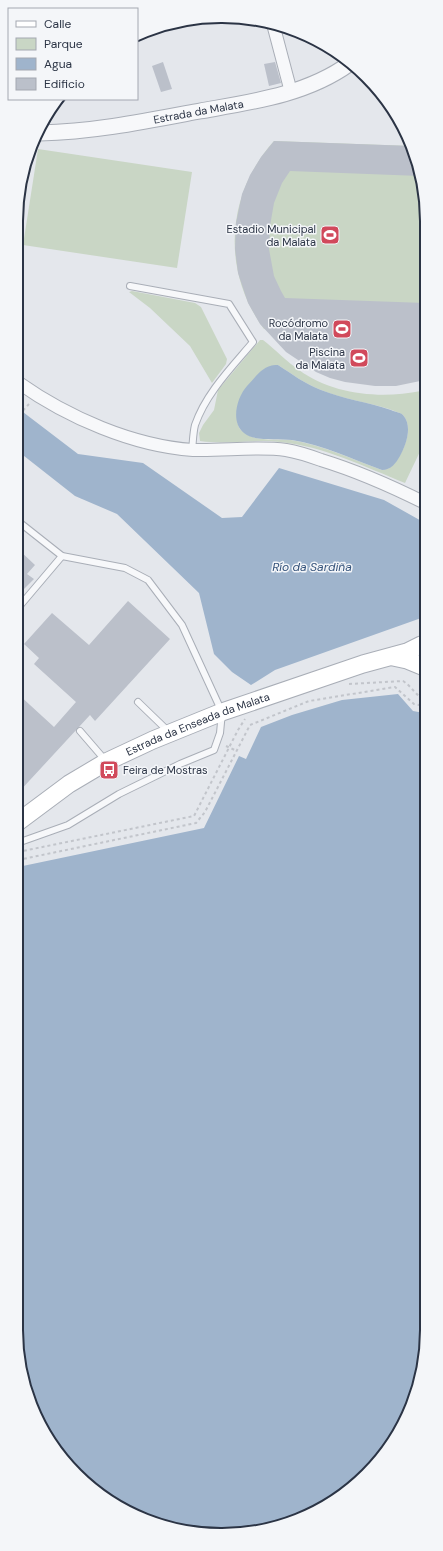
<svg xmlns="http://www.w3.org/2000/svg" width="443" height="1551" viewBox="0 0 443 1551" font-family="'DM Sans',sans-serif">
  <style>
    .green { fill: #c9d6c5; fill-rule: evenodd }
    .water { fill: #9fb4cc }
    .building { fill: #bbc0ca }
    .lines { fill: none; stroke-linecap: round; stroke-linejoin: round }
    .service-casing { stroke: #a9aeb7; stroke-width: 8 }
    .minor-casing { stroke: #a9aeb7; stroke-width: 14 }
    .tertiary-casing { stroke: #a9aeb7; stroke-width: 17 }
    .secondary-casing { stroke: #a9aeb7; stroke-width: 19 }
    .path { stroke: #c2c5cb; stroke-width: 2; stroke-dasharray: 3 3; stroke-linecap: butt }
    .service { stroke: #f7f8fa; stroke-width: 6 }
    .minor { stroke: #f7f8fa; stroke-width: 12 }
    .tertiary { stroke: #f7f8fa; stroke-width: 15 }
    .secondary { stroke: #fff; stroke-width: 17 }
    .labels { text-anchor: middle; dominant-baseline: central; stroke-width: 3; stroke-linejoin: round; paint-order: stroke }
    .street-label { font-size: 11px; fill: #2b3445; stroke: #f4f6f9 }
    .poi-label { font-size: 11px; fill: #2b3445; stroke: #f4f6f9; text-anchor: end }
    .water-label { font-size: 12px; font-style: italic; fill: #34527a; stroke: #f4f6f9 }
    .rim { fill: none; stroke: #2b3445; stroke-width: 2 }
  </style>
  <rect width="100%" height="100%" fill="#e4e7ec"/>
  <g class="green">
    <path d="M274 141 412 146 425 195V335L264 329C221 271 226 194 274 141Z"/>
    <path d="M38 149 192 172 177 268 23 245Z"/>
    <path d="M132 291 195 303 201 307 227 359 226 364 212 383 190 346 150 308 129 292Z"/>
    <path d="M260 340H263C276 350 286 361 299 370 333 395 381 399 421 391L425 397V441L405 483C365 467 323 446 280 442 254 439 226 445 200 441L199 433 203 425 214 410 218 390ZM275 365H278C292 374 305 384 321 390 342 399 366 402 389 409 393 411 399 412 403 415 412 425 407 443 401 453 397 461 391 470 382 470 352 459 322 445 291 440 275 438 254 443 241 430 236 425 237 414 237 407Z"/>
  </g>
  <g class="water">
    <path d="M275 365H278C292 374 305 384 321 390 343 399 368 402 391 410 395 412 400 412 403 415 413 426 406 445 400 456 396 463 391 470 382 470 352 459 323 445 292 440 278 438 254 442 244 433 230 422 237 397 247 386 256 377 262 366 275 365Z"/>
    <path d="M19 409 78 454 143 463 222 518 242 517 279 468 384 500 425 523 424 617 275 670 251 685 232 672 214 654 199 593 117 514 75 496 19 452Z"/>
    <path d="M398 694 413 711 424 713 423 1369 399 1432 347 1492 287 1524 208 1535 130 1514 67 1465 32 1408 16 1329 18 867 204 828 239 756 246 759 261 727 292 715 342 700Z"/>
  </g>
  <g class="building">
    <path d="M163 62 172 89 161 92 152 66Z"/>
    <path d="M275 62 281 83 269 86 264 64Z"/>
    <path d="M274 141 412 146 420 176 290 171 282 183 274 203 270 226 269 249 274 276 281 291 285 298 425 303V380L396 386H375L345 382 330 378 316 372 286 352 260 324 248 303 238 273 235 249 236 223 242 194 250 175 261 157Z"/>
    <path d="M19 550 35 565 27 574 34 579 18 595Z"/>
    <path d="M128 601 170 639 95 721 90 715 18 793V694L54 727 76 702 34 664 39 658 24 644 52 613 89 645Z"/>
  </g>
  <g class="lines">
    <defs>
      <g id="service">
        <path d="M130 286 229 304 253 342C232 367 206 393 195 425 193 433 193 442 192 450"/>
        <path d="M18 608 62 556"/>
        <path d="M138 702 169 732"/>
        <path d="M80 731 105 760"/>
        <path d="M18 837 23 841 68 825 119 794 180 764 214 750 220 733 222 712 182 625 148 580 125 568 62 556 19 522"/>
      </g>
      <g id="minor">
        <path d="M273 24 291 92"/>
        <path d="M19 383C67 417 133 446 193 450 224 451 256 446 286 450 298 452 310 456 321 460 357 471 391 486 425 503"/>
      </g>
      <g id="tertiary">
        <path id="s1" d="M40 133C94 132 147 121 200 111 251 102 306 95 349 64"/>
      </g>
      <g id="secondary">
        <path d="M393 657 407 660 424 667"/>
        <path id="s2" d="M18 822 69 784 106 762 153 740 222 712 363 664 407 652 421 645"/>
      </g>
    </defs>
    <use href="#service" class="service-casing"/>
    <use href="#minor" class="minor-casing"/>
    <use href="#tertiary" class="tertiary-casing"/>
    <use href="#secondary" class="secondary-casing"/>
    <g class="path">
      <path d="M19 415 29 404"/>
      <path d="M349 684 403 681C411 686 416 695 424 700"/>
      <path d="M226 746 237 751"/>
      <path d="M18 852 194 816 238 730 245 719"/>
      <path d="M18 860 196 823 205 812 250 725 309 701 395 687 414 704 424 706"/>
    </g>
    <use href="#service" class="service"/>
    <use href="#minor" class="minor"/>
    <use href="#tertiary" class="tertiary"/>
    <use href="#secondary" class="secondary"/>
  </g>
  <defs>
    <symbol id="stadium-square" viewBox="-11 -11 22 22"><rect x="-9" y="-9" width="18" height="18" rx="4" fill="#d1495b" stroke="#f4f6f9"/><path d="M0-5a6.5 5 0 1 0 0 10a6.5 5 0 1 0 0-10ZM-3.5-1.8h7v3.6h-7Z" fill="#fff"/></symbol>
    <symbol id="bus-square" viewBox="-11 -11 22 22"><rect x="-9" y="-9" width="18" height="18" rx="4" fill="#d1495b" stroke="#f4f6f9"/><path d="M-5-6H5V4H4V6H2V4H-2V6H-4V4H-5ZM-3.5-4V0h7V-4ZM-3.5 1.2v1.5H-2V1.2ZM2 1.2v1.5H3.5V1.2Z" fill="#fff"/></symbol>
  </defs>
  <g fill-rule="evenodd">
    <use href="#stadium-square" x="319" y="224" width="22" height="22"/>
    <use href="#stadium-square" x="331" y="318" width="22" height="22"/>
    <use href="#stadium-square" x="348" y="347" width="22" height="22"/>
    <use href="#bus-square" x="98" y="759" width="22" height="22"/>
  </g>
  <g class="labels">
    <g class="street-label">
      <text stroke="none"><textPath href="#s1" startOffset="160">Estrada da Malata</textPath></text>
      <text stroke="none"><textPath href="#s2" startOffset="206">Estrada da Enseada da Malata</textPath></text>
    </g>
    <g class="poi-label">
      <text x="316" y="229">Estadio Municipal<tspan x="316" dy="13">da Malata</tspan></text>
      <text x="328" y="323">Rocódromo<tspan x="328" dy="13">da Malata</tspan></text>
      <text x="345" y="352">Piscina<tspan x="345" dy="13">da Malata</tspan></text>
      <text x="123" y="770" text-anchor="start">Feira de Mostras</text>
    </g>
    <g class="water-label">
      <text x="312" y="567">Río da Sardiña</text>
    </g>
  </g>
  <path d="M0 0H443V1551H0ZM221 23H222A198 198 0 0 1 420 221V1330A198 198 0 0 1 222 1528H221A198 198 0 0 1 23 1330V221A198 198 0 0 1 221 23Z" fill="#f4f6f9" fill-rule="evenodd"/>
  <path class="rim" d="M221 23H222A198 198 0 0 1 420 221V1330A198 198 0 0 1 222 1528H221A198 198 0 0 1 23 1330V221A198 198 0 0 1 221 23Z"/>
  <rect x="8" y="8" width="130" height="92" fill="#f4f6f9" stroke="#a4a8b1"/>
  <rect x="16" y="21" width="20" height="6" fill="#ffffff" stroke="#a4a8b1"/>
  <text x="44" y="28" font-size="12" fill="#2b3445">Calle</text>
  <rect x="16" y="38" width="20" height="12" fill="#c9d6c5" stroke="#a4a8b1"/>
  <text x="44" y="48" font-size="12" fill="#2b3445">Parque</text>
  <rect x="16" y="58" width="20" height="12" fill="#9fb4cc" stroke="#a4a8b1"/>
  <text x="44" y="68" font-size="12" fill="#2b3445">Agua</text>
  <rect x="16" y="78" width="20" height="12" fill="#bbc0ca" stroke="#a4a8b1"/>
  <text x="44" y="88" font-size="12" fill="#2b3445">Edificio</text>
</svg>
